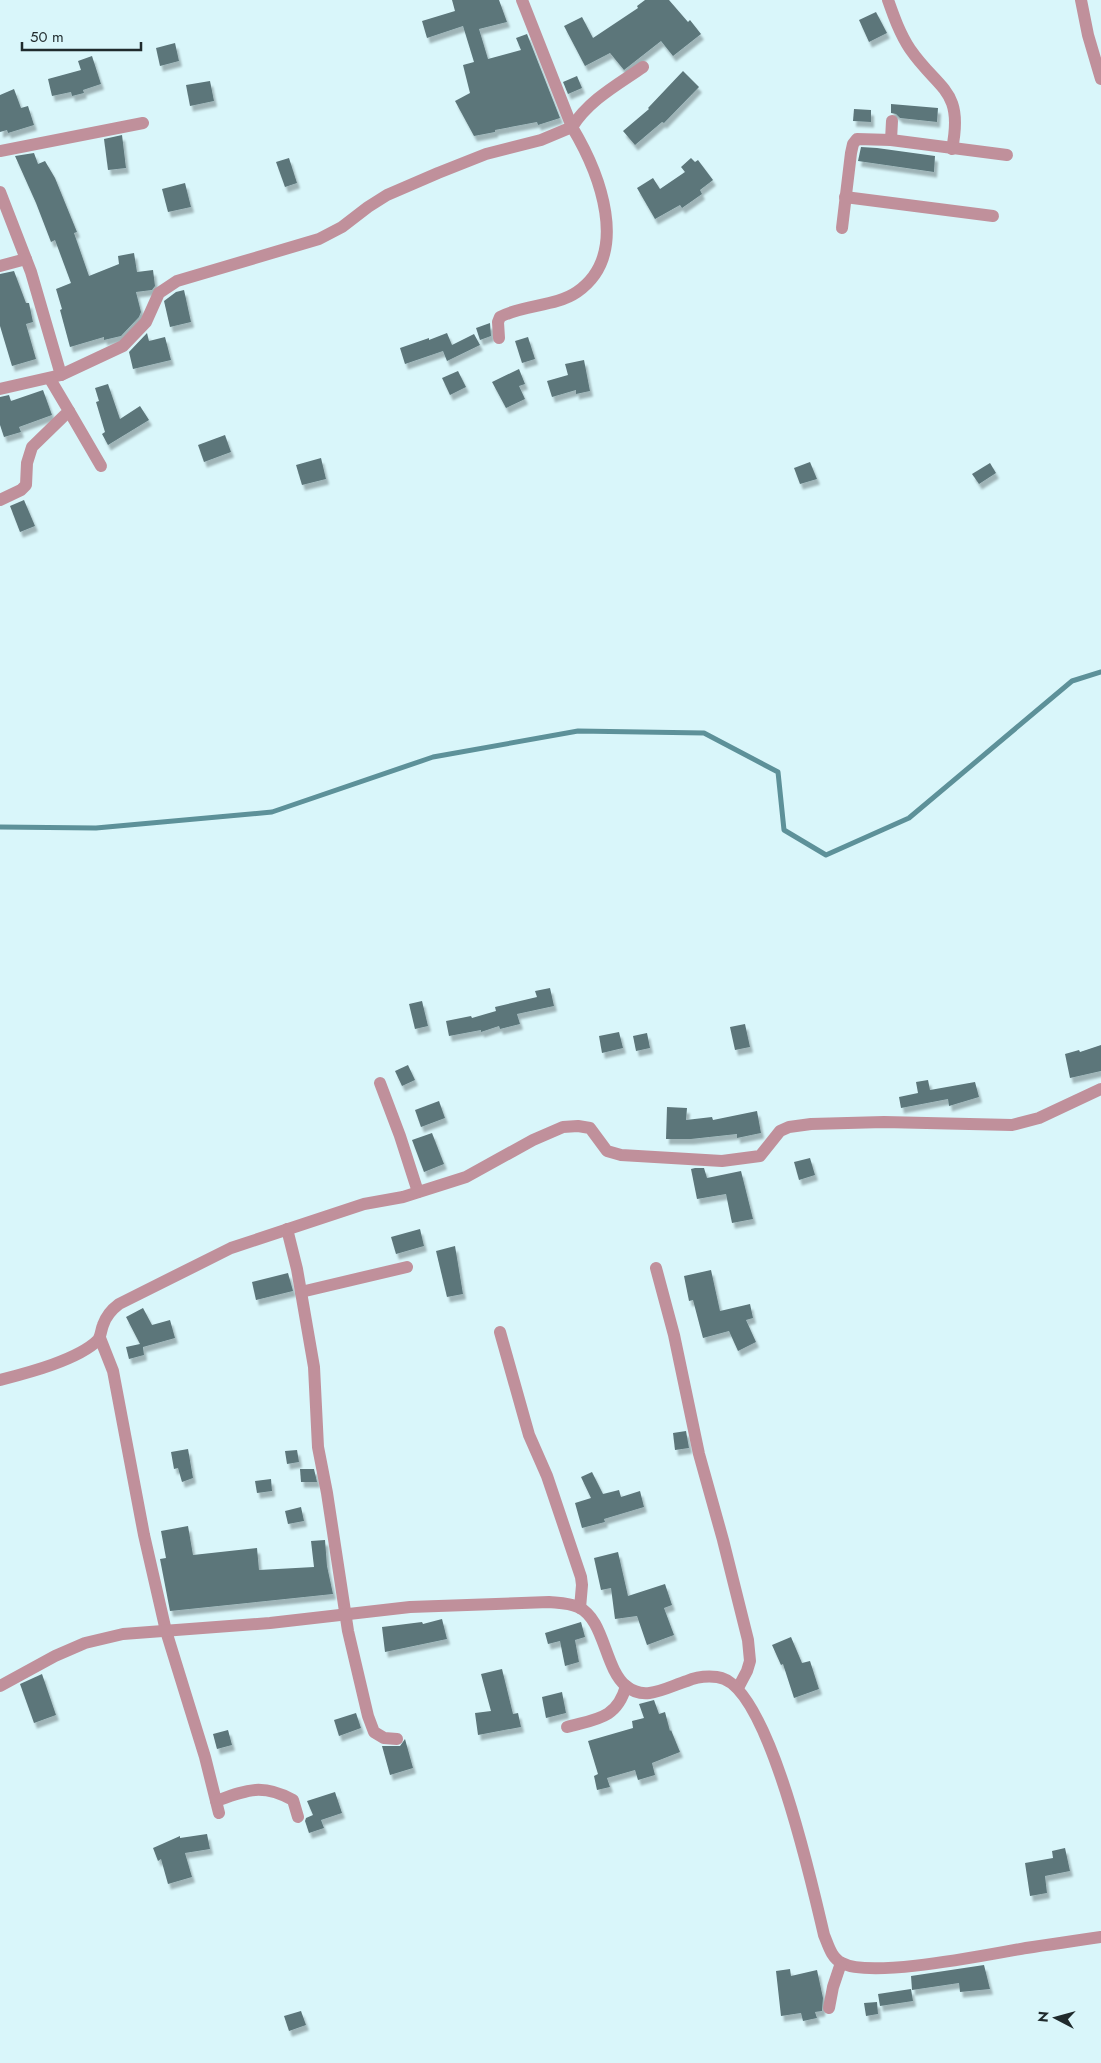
<svg xmlns="http://www.w3.org/2000/svg" width="1101" height="2063" viewBox="0 0 1101 2063" font-family="Jost,sans-serif">
  <style>
    .lines { fill: none; stroke-linecap: round; stroke-linejoin: round }
    .stream { stroke: #5d9199; stroke-width: 5 }
    .building { fill: #5c767a; filter: url(#shadow) }
    .minor { stroke: #c0909b; stroke-width: 12 }
  </style>
  <defs>
    <filter id="shadow"><feDropShadow dx="3" dy="5.5" stdDeviation="1" flood-color="#0004"/></filter>
  </defs>
  <rect width="100%" height="100%" fill="#d9f6fa"/>
  <g class="lines">
    <path class="stream" d="M0 827 96 828 272 812 433 757 578 731 704 733 778 772 784 830 826 855 909 818 1072 681 1101 672"/>
  </g>
  <g class="building">
    <path d="M452 0H499L507 22 479 29 488 59 521 50 516 38 527 34 560 118 538 125 537 122 495 130V132L474 136 455 101 470 93 463 65 474 62 463 26 427 38 422 21 455 11Z"/>
    <path d="M645 0H669L688 22 690 20 701 34 673 56 661 41 624 70 610 53 585 66 564 26 582 17 593 38 638 8 637 6Z"/>
    <path d="M876 12 887 33 869 42 859 20Z"/>
    <path d="M175 43 179 61 160 66 156 48Z"/>
    <path d="M92 56 101 84 83 90 84 93 72 96 71 92 52 96 48 79 81 70 78 61Z"/>
    <path d="M683 71 699 87 664 123 662 122 635 145 623 131 649 109 648 108Z"/>
    <path d="M577 76 582 88 568 94 563 82Z"/>
    <path d="M210 81 214 101 190 106 186 85Z"/>
    <path d="M14 89 21 108 28 106 34 125 8 133 7 130 0 132V95Z"/>
    <path d="M891 104 938 108 937 122 900 118 896 114 891 113Z"/>
    <path d="M854 109 871 110V122L853 121Z"/>
    <path d="M122 135 126 168 108 170 104 139Z"/>
    <path d="M861 147 877 148 935 156 934 172 858 161Z"/>
    <path d="M34 153 38 164 45 161 55 178 77 232 74 233 89 276 119 264 118 256 134 253 137 272 153 270 155 286 152 290 136 292 141 312 139 317 121 336 104 340V337L70 347 60 310 62 309 56 289 71 283 55 240 51 242 36 203 15 156Z"/>
    <path d="M289 158 297 183 285 187 276 162Z"/>
    <path d="M691 158 695 162 698 160 713 180 700 190 702 194 682 208 680 205 655 219 637 188 653 178 660 189 685 172 681 167Z"/>
    <path d="M185 183 191 207 168 212 162 189Z"/>
    <path d="M14 271 26 303H29L33 322 26 324 36 359 12 366 0 326V274Z"/>
    <path d="M184 290 191 322 170 327 164 301 176 292Z"/>
    <path d="M490 323 491 336 480 340 476 328Z"/>
    <path d="M147 333 149 341 165 337 171 360 133 369 129 352Z"/>
    <path d="M447 333 452 345 474 334 480 345 447 361 443 351 405 364 400 348 429 338V340Z"/>
    <path d="M528 337 535 359 522 363 515 341Z"/>
    <path d="M584 360 590 391 576 394V390L552 397 547 381 568 375 565 364Z"/>
    <path d="M519 369 525 384 519 386 525 399 506 408 492 382Z"/>
    <path d="M458 371 466 387 450 395 442 378Z"/>
    <path d="M108 384 120 419 140 406 149 420 108 445 102 434 105 432 96 402 99 401 95 388Z"/>
    <path d="M43 390 52 415 19 427 21 432 4 437 0 425V397L9 395 11 401Z"/>
    <path d="M225 435 231 452 204 462 198 445Z"/>
    <path d="M321 458 326 479 302 485 296 465Z"/>
    <path d="M810 462 817 479 800 484 794 468Z"/>
    <path d="M990 463 996 473 979 484 972 474Z"/>
    <path d="M24 500 35 526 20 532 10 506Z"/>
    <path d="M550 988 554 1006 517 1014 520 1024 500 1029 499 1026 481 1032V1030L449 1036 446 1021 471 1016 472 1018 496 1011 495 1007 537 997 535 991Z"/>
    <path d="M422 1001 428 1026 415 1029 409 1004Z"/>
    <path d="M745 1024 750 1047 735 1050 730 1027Z"/>
    <path d="M619 1032 623 1048 602 1053 599 1036Z"/>
    <path d="M647 1033 650 1048 636 1051 633 1036Z"/>
    <path d="M1101 1045V1071L1070 1078 1065 1054 1079 1050 1080 1052Z"/>
    <path d="M408 1065 415 1080 402 1086 395 1071Z"/>
    <path d="M928 1080 930 1090 975 1082 979 1097 949 1106 948 1099 901 1108 899 1097 918 1093 916 1082Z"/>
    <path d="M439 1101 445 1118 421 1127 415 1110Z"/>
    <path d="M667 1107 687 1108 686 1120 712 1117 713 1120 757 1111 761 1133 737 1138V1134L691 1139H666Z"/>
    <path d="M432 1133 444 1164 424 1172 412 1140Z"/>
    <path d="M810 1158 815 1175 799 1180 794 1162Z"/>
    <path d="M695 1168H704L707 1178 741 1171 753 1219 732 1223 726 1194 697 1199 691 1169Z"/>
    <path d="M420 1229 424 1246 396 1254 391 1237Z"/>
    <path d="M455 1246 463 1294 447 1297 436 1251Z"/>
    <path d="M711 1270 720 1311 750 1304 753 1318 746 1320 756 1342 738 1351 729 1331 703 1338 693 1300 689 1301 684 1276Z"/>
    <path d="M288 1273 293 1291 256 1300 252 1282Z"/>
    <path d="M143 1308 152 1325 170 1320 175 1338 143 1347 144 1355 129 1359 126 1347 140 1344 126 1317Z"/>
    <path d="M686 1431 689 1448 675 1450 673 1433Z"/>
    <path d="M188 1449 193 1478 182 1482 178 1468 174 1469 171 1452Z"/>
    <path d="M297 1450 299 1462 287 1464 285 1451Z"/>
    <path d="M300 1469H314L317 1482H301Z"/>
    <path d="M592 1472 603 1494 619 1490 621 1497 640 1491 644 1507 604 1519 605 1522 582 1528 575 1503 591 1498 581 1477Z"/>
    <path d="M271 1479 272 1491 257 1493 255 1481Z"/>
    <path d="M301 1507 304 1521 288 1524 285 1511Z"/>
    <path d="M188 1526 193 1555 257 1548 259 1570 314 1567 311 1541 325 1540 327 1566 333 1594 170 1611 160 1559 166 1558 161 1531Z"/>
    <path d="M618 1552 628 1596 665 1584 672 1605 664 1608 674 1635 647 1645 637 1616 615 1619 611 1588 601 1590 594 1558Z"/>
    <path d="M442 1619 447 1639 385 1652 382 1627 422 1622 423 1624Z"/>
    <path d="M581 1622 585 1637 575 1640 579 1662 565 1666 560 1641 548 1644 545 1633Z"/>
    <path d="M791 1637 802 1663 810 1661 819 1689 794 1698 783 1664 781 1665 772 1645Z"/>
    <path d="M502 1669 513 1714 518 1713 521 1727 478 1735 475 1713 491 1711 481 1674Z"/>
    <path d="M42 1674 56 1715 34 1723 20 1684Z"/>
    <path d="M562 1692 566 1713 546 1718 542 1697Z"/>
    <path d="M654 1700 659 1714 665 1712 670 1731 671 1730 680 1752 652 1763 655 1775 638 1780 635 1770 607 1778 610 1787 597 1790 594 1776 598 1774 588 1741 633 1728 632 1721 644 1718 639 1704Z"/>
    <path d="M356 1713 361 1728 339 1736 334 1720Z"/>
    <path d="M228 1730 232 1745 217 1749 213 1734Z"/>
    <path d="M405 1739 413 1768 390 1775 382 1746H400Z"/>
    <path d="M335 1792 342 1813 321 1820 324 1828 309 1833 305 1821 306 1818 313 1815 307 1801Z"/>
    <path d="M207 1834 210 1849 185 1853 192 1877 168 1884 161 1859 158 1861 153 1848 180 1836V1838Z"/>
    <path d="M1065 1848 1070 1871 1045 1876 1047 1893 1030 1896 1025 1863 1053 1858 1052 1851Z"/>
    <path d="M984 1965 990 1989 960 1992 959 1983 912 1990 911 1976Z"/>
    <path d="M790 1969 791 1976 817 1970 823 1998 822 2011 815 2012 817 2018 803 2021 801 2013 781 2016 776 1971Z"/>
    <path d="M911 1989 913 2001 880 2006 878 1994Z"/>
    <path d="M877 2002 878 2014 866 2016 864 2003Z"/>
    <path d="M301 2011 306 2025 289 2031 284 2016Z"/>
  </g>
  <g class="lines">
    <g class="minor">
      <path d="M888 0C894 17 900 34 910 49 939 91 964 89 952 149"/>
      <path d="M1081 0 1088 35 1101 79"/>
      <path d="M891 140 892 121"/>
      <path d="M0 151 143 123"/>
      <path d="M0 192 31 272 61 375"/>
      <path d="M845 197 993 216"/>
      <path d="M842 228 851 153 853 144 857 139 891 140 1007 155"/>
      <path d="M0 266 26 259"/>
      <path d="M499 338 498 322 500 317C524 304 555 307 577 292 632 254 599 172 572 127 589 100 617 85 643 67"/>
      <path d="M0 389 61 375 123 346 146 322 159 293 177 281 319 239 342 227 368 207 387 195 438 173 486 154 541 140 572 127 522 0"/>
      <path d="M69 411 101 466"/>
      <path d="M0 500 21 490 26 485 27 463 32 447 69 411 50 379"/>
      <path d="M380 1083 400 1136 418 1192"/>
      <path d="M287 1229 297 1269 314 1367 318 1447 327 1493 348 1631 368 1716 374 1732 384 1738 397 1739"/>
      <path d="M656 1268 674 1335 699 1454 723 1540 748 1640 750 1661 747 1671 738 1688"/>
      <path d="M301 1292 407 1267"/>
      <path d="M500 1332 529 1435 547 1476 581 1577 582 1585 580 1608"/>
      <path d="M100 1338 113 1371 144 1535 166 1631 205 1757 219 1813"/>
      <path d="M0 1380C27 1373 78 1360 98 1340 101 1336 101 1330 103 1325 106 1316 111 1310 119 1304L231 1248 364 1204 403 1197 466 1177 533 1140 563 1127 578 1126 590 1128 607 1151 621 1155 722 1161 760 1156 780 1131 789 1127 811 1124 884 1122 1012 1125 1039 1118 1101 1089"/>
      <path d="M0 1686 55 1656 85 1643 123 1634 270 1623 410 1607 549 1602C558 1603 569 1603 578 1607 605 1619 604 1668 626 1686 645 1702 667 1687 687 1681 696 1677 707 1676 717 1677 768 1681 813 1889 824 1935 828 1944 831 1958 842 1963 871 1979 990 1954 1026 1948 1051 1944 1076 1941 1101 1937"/>
      <path d="M567 1727C596 1719 617 1719 626 1686"/>
      <path d="M216 1801C246 1790 262 1783 293 1800L298 1817"/>
      <path d="M829 2008 833 1987 841 1963"/>
    </g>
  </g>
  <g transform="translate(1056 2018) rotate(276)" stroke="#d9f6fa" stroke-width="4" paint-order="stroke">
  <path d="M0-4L9 19L0 12L-9 19Z" fill="#1f2a2c"/>
  <text y="-8" font-size="14" font-weight="bold" text-anchor="middle" fill="#1f2a2c">N</text>
  </g>
  <path d="M22 42v8h119v-8" fill="none" stroke="#1f2a2c" stroke-width="2.5"/>
  <text x="30" y="42" font-size="15" fill="#1f2a2c" stroke="#d9f6fa" stroke-width="4" paint-order="stroke">50 m</text>
</svg>
